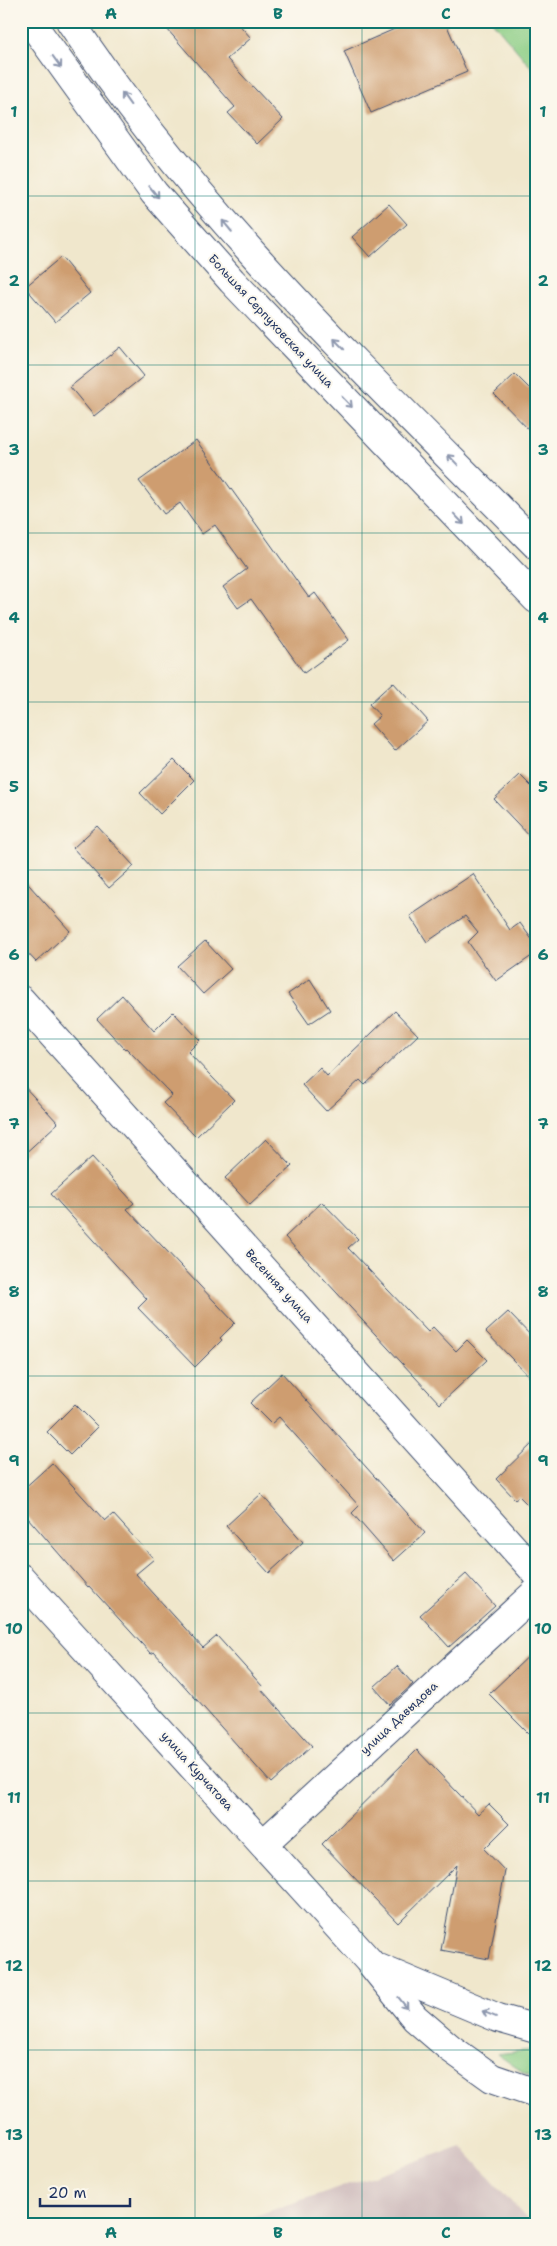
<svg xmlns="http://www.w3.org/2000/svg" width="557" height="2246" viewBox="0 0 557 2246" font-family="'Shantell Sans',sans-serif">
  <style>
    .industrial { fill: #d1bfbf }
    .green { fill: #8bcd84; stroke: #537e71 }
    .building { fill: #ce9d70 }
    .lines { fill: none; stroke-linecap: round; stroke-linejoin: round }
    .minor-casing { stroke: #3b4b6e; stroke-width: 30 }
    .tertiary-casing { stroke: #3b4b6e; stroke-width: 30 }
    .primary-casing { stroke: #3b4b6e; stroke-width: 30 }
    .minor { stroke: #fff; stroke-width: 28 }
    .tertiary { stroke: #fff; stroke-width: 28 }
    .primary { stroke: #fff; stroke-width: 28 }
    .oneway { stroke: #8d97ae }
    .grid { fill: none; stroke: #0f766e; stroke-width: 1; stroke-opacity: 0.55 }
    .labels { text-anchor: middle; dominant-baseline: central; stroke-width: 4; stroke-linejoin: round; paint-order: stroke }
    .street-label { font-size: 12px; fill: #1b2f5e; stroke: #fbf7ec }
    .neatline { fill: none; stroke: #0f766e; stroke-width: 2 }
    .grid-label { font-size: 16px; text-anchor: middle; font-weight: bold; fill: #0f766e }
  </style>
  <rect width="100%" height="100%" fill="#fbf7ec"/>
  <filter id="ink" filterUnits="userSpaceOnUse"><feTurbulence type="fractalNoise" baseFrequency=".02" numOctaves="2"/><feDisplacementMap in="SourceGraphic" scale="10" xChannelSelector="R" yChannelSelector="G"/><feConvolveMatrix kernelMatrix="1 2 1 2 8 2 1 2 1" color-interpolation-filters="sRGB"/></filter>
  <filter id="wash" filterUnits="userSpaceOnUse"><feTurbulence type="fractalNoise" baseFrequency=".0096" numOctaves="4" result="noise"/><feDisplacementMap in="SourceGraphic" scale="20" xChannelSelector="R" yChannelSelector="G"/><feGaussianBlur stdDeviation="1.12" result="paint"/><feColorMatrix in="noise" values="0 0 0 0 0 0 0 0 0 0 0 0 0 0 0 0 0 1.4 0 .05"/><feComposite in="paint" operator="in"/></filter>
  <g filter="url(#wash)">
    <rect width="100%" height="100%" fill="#f0e7cc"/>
    <path class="industrial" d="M461 2146 532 2225H228Z"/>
    <g class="green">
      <path d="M492 21H536V73Z"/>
      <path d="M531 2050 536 2051V2077L524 2073 497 2054Z"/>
    </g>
    <g id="blocks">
      <g class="building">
        <path d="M160 21H236L251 38 227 59 283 119 257 144 228 113 235 107Z"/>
        <path d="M413 21H445L467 72 371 113 344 51Z"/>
        <path d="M389 204 407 224 370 257 352 237Z"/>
        <path d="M61 257 90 293 55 322 25 287Z"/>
        <path d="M120 347 144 376 94 416 70 387Z"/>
        <path d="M515 374 536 395V437L494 394Z"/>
        <path d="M196 440 309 598 315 593 349 640 304 673 251 599 238 608 223 587 247 569 215 525 202 534 180 503 164 514 139 481Z"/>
        <path d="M393 682 428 721 395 751 371 724 380 716 369 704Z"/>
        <path d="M174 760 194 780 160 814 140 793Z"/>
        <path d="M520 775 536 791V843L494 799Z"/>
        <path d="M97 826 134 866 109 888 73 848Z"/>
        <path d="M473 874 510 930 520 923 536 945V953L496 981 468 942 478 932 465 916 427 942 410 916Z"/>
        <path d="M21 876 70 931 36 962 21 946Z"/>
        <path d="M205 941 231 969 203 994 177 966Z"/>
        <path d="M310 979 330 1010 309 1024 288 994Z"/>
        <path d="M122 995 154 1031 173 1012 200 1040 188 1052 234 1100 196 1137 163 1103 172 1095 126 1048 125 1049 97 1019Z"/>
        <path d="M395 1011 418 1035 365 1085 360 1080 326 1111 302 1085 320 1068 327 1076Z"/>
        <path d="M21 1083 58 1123 21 1157Z"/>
        <path d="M266 1139 292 1166 250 1205 225 1178Z"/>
        <path d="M92 1157 134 1203 127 1209 235 1323 220 1338 222 1340 195 1367 138 1308 147 1299 51 1194Z"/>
        <path d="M322 1202 358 1239 348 1248 428 1332 433 1327 456 1351 467 1340 487 1360 440 1404 285 1237Z"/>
        <path d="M508 1312 536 1341V1384L486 1332Z"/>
        <path d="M282 1373 425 1533 394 1561 352 1513 359 1506 279 1417 271 1424 250 1403Z"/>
        <path d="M75 1404 98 1427 70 1455 47 1432Z"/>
        <path d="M536 1440V1513L519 1496 515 1499 496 1479Z"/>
        <path d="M52 1463 105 1521 113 1514 154 1559 136 1574 203 1648 217 1636 263 1687 261 1689 312 1746 271 1783 154 1652 151 1654 89 1586 88 1587 21 1510V1491Z"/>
        <path d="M261 1494 303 1542 269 1573 226 1526Z"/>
        <path d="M466 1574 495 1606 449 1647 420 1615Z"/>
        <path d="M536 1649V1741L489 1694Z"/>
        <path d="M397 1666 413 1684 390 1705 374 1687Z"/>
        <path d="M417 1750 478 1814 489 1804 509 1824 484 1849 505 1871 489 1959 441 1950 457 1865 398 1923 322 1844Z"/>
      </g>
    </g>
  </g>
  <g filter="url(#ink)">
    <use href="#blocks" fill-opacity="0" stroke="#3b4b6e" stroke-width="1"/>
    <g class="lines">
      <defs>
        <g id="minor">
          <path d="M21 1000 536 1573"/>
          <path d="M263 1844 536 1592"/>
        </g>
        <g id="tertiary">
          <path d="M21 1578 368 1960 415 2018 450 2048 492 2078 536 2093"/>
          <path d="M374 1966 498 2018 536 2029"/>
        </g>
        <g id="primary">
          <path d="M30 21 154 193 232 281 536 599"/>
          <path d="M70 21C199 217 373 379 536 545"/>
        </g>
      </defs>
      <use href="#minor" class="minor-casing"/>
      <use href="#tertiary" class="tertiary-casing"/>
      <use href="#primary" class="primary-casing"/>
      <use href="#minor" class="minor"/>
      <use href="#tertiary" class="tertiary"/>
      <use href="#primary" class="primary"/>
    </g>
    <defs><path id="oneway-shaft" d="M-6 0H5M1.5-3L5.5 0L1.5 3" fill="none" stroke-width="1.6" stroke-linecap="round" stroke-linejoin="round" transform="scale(1.25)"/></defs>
    <g class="oneway">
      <use href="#oneway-shaft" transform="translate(57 62) rotate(54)"/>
      <use href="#oneway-shaft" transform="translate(126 99) rotate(-126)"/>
      <use href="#oneway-shaft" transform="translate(154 192) rotate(51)"/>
      <use href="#oneway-shaft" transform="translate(227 226) rotate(-130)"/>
      <use href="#oneway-shaft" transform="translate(339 344) rotate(-134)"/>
      <use href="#oneway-shaft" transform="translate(347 402) rotate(46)"/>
      <use href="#oneway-shaft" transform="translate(453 460) rotate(-134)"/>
      <use href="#oneway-shaft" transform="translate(459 519) rotate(46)"/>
      <use href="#oneway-shaft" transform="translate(403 2003) rotate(51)"/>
      <use href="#oneway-shaft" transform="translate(489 2014) rotate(-157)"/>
    </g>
  </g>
  <path class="grid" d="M195 21V2225M362 21V2225M21 196H536M21 365H536M21 533H536M21 702H536M21 870H536M21 1039H536M21 1207H536M21 1376H536M21 1544H536M21 1713H536M21 1881H536M21 2050H536"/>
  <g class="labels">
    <g class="street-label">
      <text transform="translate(271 321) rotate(47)">Большая Серпуховская улица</text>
      <text transform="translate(279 1286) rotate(48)">Весенняя улица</text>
      <text transform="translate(399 1718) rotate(-43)">улица Давыдова</text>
      <text transform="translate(197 1771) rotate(48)">улица Курчатова</text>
    </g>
  </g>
  <rect width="557" height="2246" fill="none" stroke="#fbf7ec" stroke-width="55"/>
  <path d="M40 2198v8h90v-8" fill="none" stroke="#1b2f5e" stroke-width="2.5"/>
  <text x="48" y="2198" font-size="15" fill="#1b2f5e" stroke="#fbf7ec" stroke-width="4" paint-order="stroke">20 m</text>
  <rect x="28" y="28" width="502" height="2190" class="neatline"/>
  <g class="grid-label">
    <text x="111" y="19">A</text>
    <text x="278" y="19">B</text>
    <text x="446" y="19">C</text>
    <text x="14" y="117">1</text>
    <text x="543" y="117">1</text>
    <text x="14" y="286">2</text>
    <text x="543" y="286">2</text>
    <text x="14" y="455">3</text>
    <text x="543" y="455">3</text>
    <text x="14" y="623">4</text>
    <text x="543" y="623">4</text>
    <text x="14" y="792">5</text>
    <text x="543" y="792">5</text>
    <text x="14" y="960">6</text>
    <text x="543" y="960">6</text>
    <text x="14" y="1129">7</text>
    <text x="543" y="1129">7</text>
    <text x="14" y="1297">8</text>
    <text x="543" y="1297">8</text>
    <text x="14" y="1466">9</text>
    <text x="543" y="1466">9</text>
    <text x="14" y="1634">10</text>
    <text x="543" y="1634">10</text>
    <text x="14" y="1803">11</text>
    <text x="543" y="1803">11</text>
    <text x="14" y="1971">12</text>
    <text x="543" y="1971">12</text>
    <text x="14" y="2140">13</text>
    <text x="543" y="2140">13</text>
    <text x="111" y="2238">A</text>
    <text x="278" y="2238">B</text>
    <text x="446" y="2238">C</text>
  </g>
</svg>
